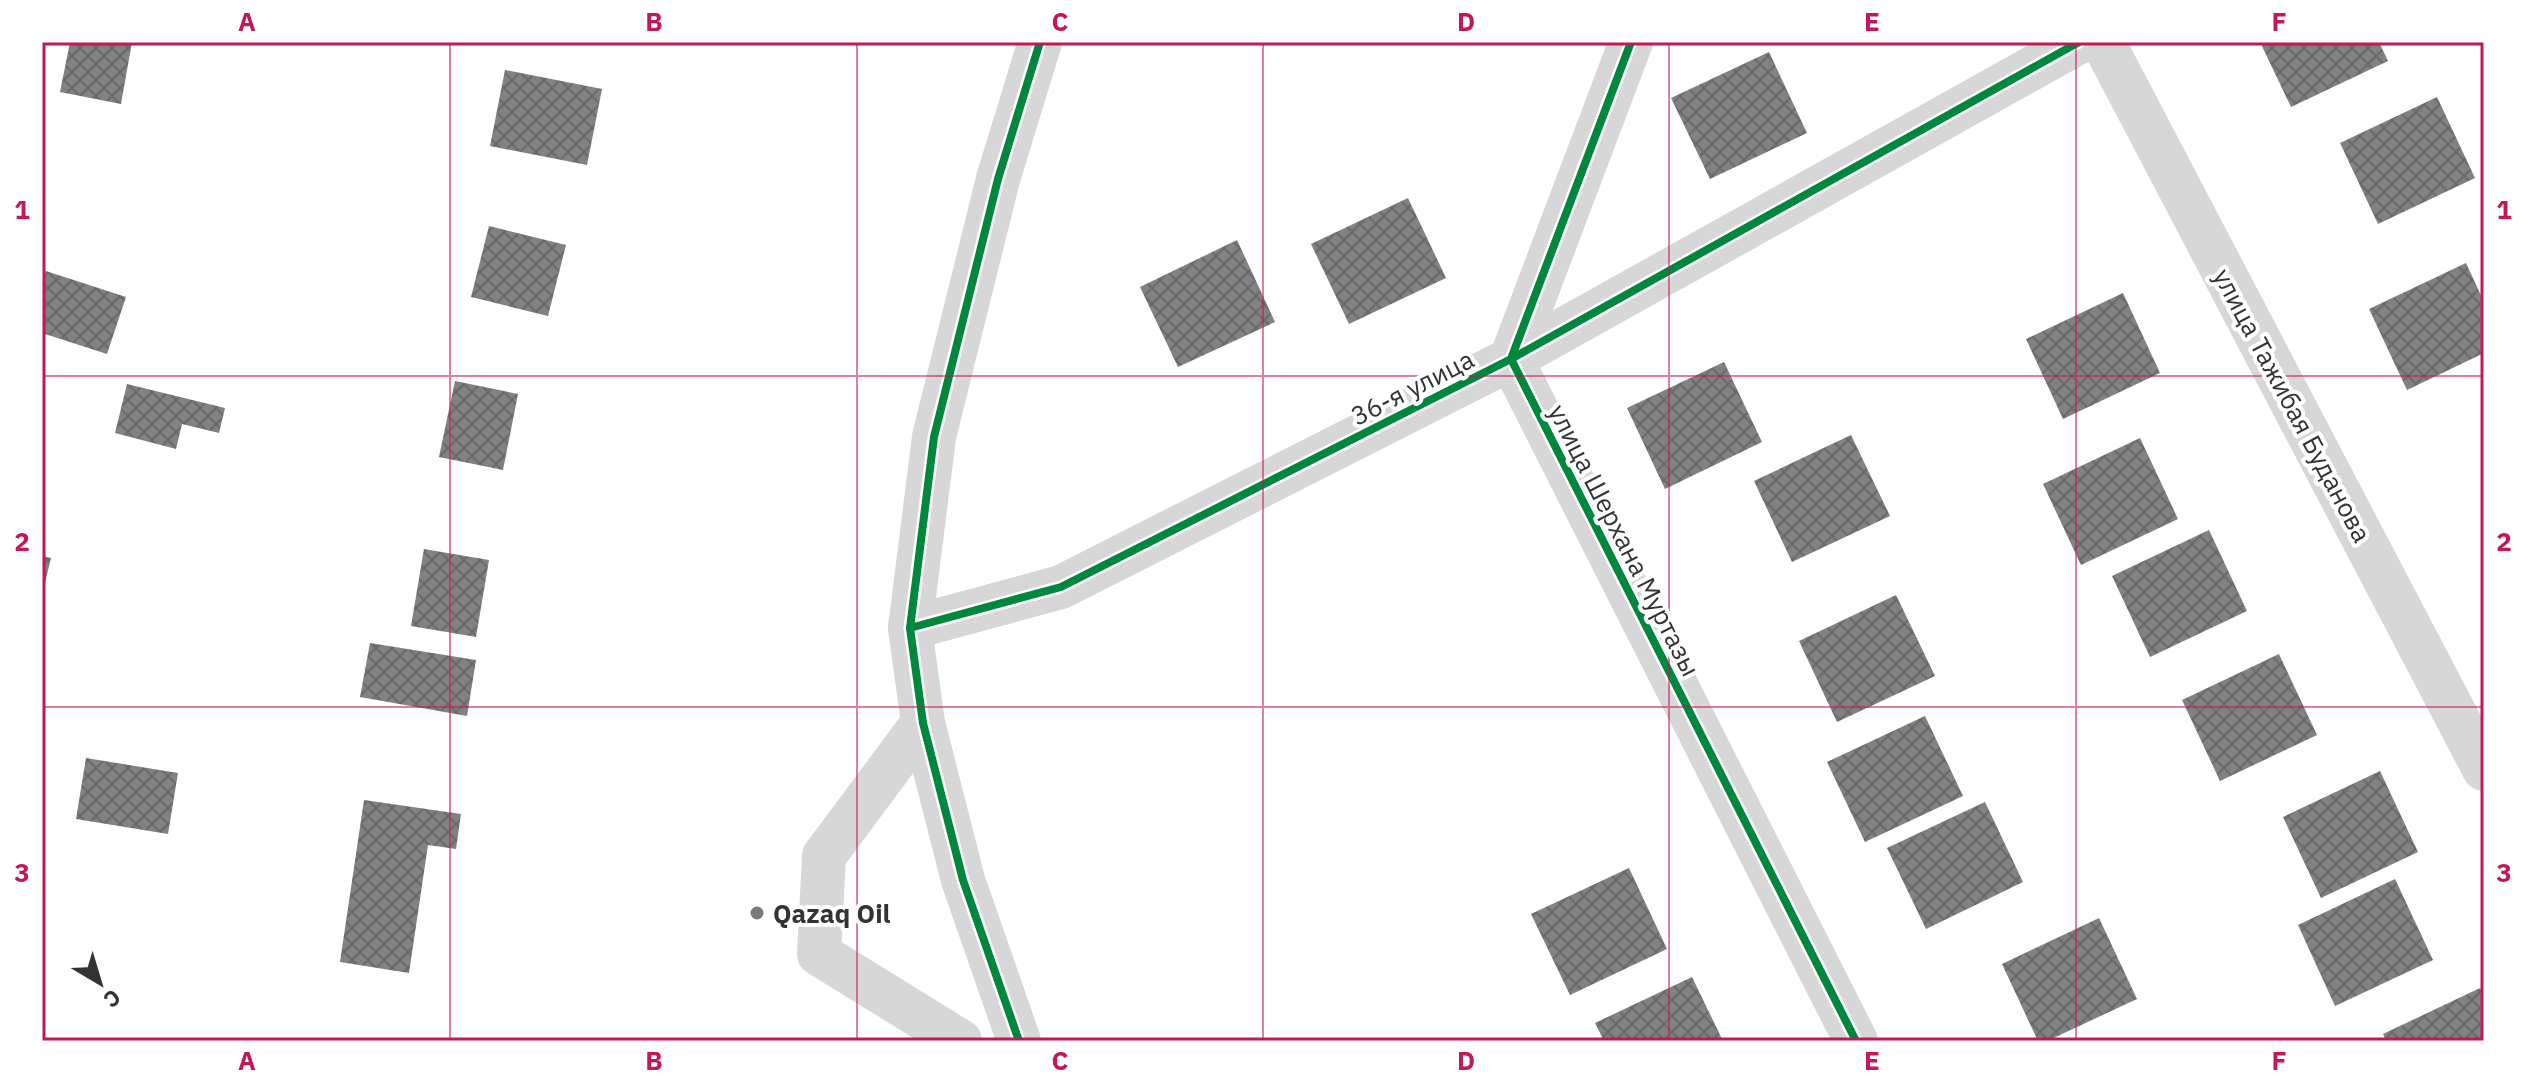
<svg xmlns="http://www.w3.org/2000/svg" width="2526" height="1083" viewBox="0 0 2526 1083" font-family="'IBM Plex Sans',sans-serif">
  <style>
    .building { fill: url(#building-cross-hatch) }
    .lines { fill: none; stroke-linecap: round; stroke-linejoin: round }
    .minor { stroke: #d7d7d7; stroke-width: 44 }
    .cycleway-casing { stroke: #fff; stroke-width: 13 }
    .cycleway { stroke: #00873e; stroke-width: 8 }
    .grid { fill: none; stroke: #c2185b; stroke-width: 2; stroke-opacity: 0.55 }
    .poi-dot { fill: #7a7a7a; stroke: #fff; stroke-width: 3 }
    .labels { text-anchor: middle; dominant-baseline: central; stroke-width: 8; stroke-linejoin: round; paint-order: stroke }
    .street-label { font-size: 26px; fill: #333; stroke: #fff }
    .poi-label { font-size: 26px; font-weight: bold; fill: #333; stroke: #fff; text-anchor: start }
    .neatline { fill: none; stroke: #c2185b; stroke-width: 3 }
    .grid-label { font-size: 26px; text-anchor: middle; font-weight: bold; fill: #c2185b }
  </style>
  <defs>
    <pattern id="building-cross-hatch" width="8" height="8" patternUnits="userSpaceOnUse" patternTransform="scale(2)"><rect width="8" height="8" fill="#818181"/><path d="M0 0l8 8M0 8l8-8" fill="none" stroke="#6a6a6a"/></pattern>
  </defs>
  <rect width="100%" height="100%" fill="#fff"/>
  <g class="building">
    <path d="M70 42H132L121 104 60 92Z"/>
    <path d="M2260 42H2379L2388 61 2291 107Z"/>
    <path d="M1769 52 1807 133 1710 179 1671 98Z"/>
    <path d="M505 70 602 89 587 165 490 146Z"/>
    <path d="M2437 97 2475 178 2378 224 2340 143Z"/>
    <path d="M1408 198 1446 278 1349 324 1311 244Z"/>
    <path d="M489 226 566 245 548 316 471 297Z"/>
    <path d="M1237 240 1275 322 1178 367 1140 287Z"/>
    <path d="M2466 263 2484 302V353L2407 390 2369 309Z"/>
    <path d="M46 271 126 297 107 354 42 333V282Z"/>
    <path d="M2123 293 2160 373 2063 419 2026 339Z"/>
    <path d="M1724 362 1762 442 1665 489 1627 408Z"/>
    <path d="M455 381 518 394 503 470 439 457Z"/>
    <path d="M127 384 225 408 219 433 182 424 176 449 115 433Z"/>
    <path d="M1851 435 1890 516 1792 562 1754 481Z"/>
    <path d="M2140 438 2178 519 2081 565 2043 484Z"/>
    <path d="M2209 530 2247 611 2150 657 2112 576Z"/>
    <path d="M424 549 489 560 476 637 411 626Z"/>
    <path d="M42 556 51 558 43 591H42Z"/>
    <path d="M1896 595 1935 676 1837 722 1799 641Z"/>
    <path d="M370 643 476 660 467 716 360 697Z"/>
    <path d="M2279 654 2317 735 2220 781 2182 700Z"/>
    <path d="M1925 716 1963 796 1865 842 1827 762Z"/>
    <path d="M86 758 178 773 168 834 76 819Z"/>
    <path d="M2380 771 2418 852 2321 898 2283 817Z"/>
    <path d="M364 800 461 814 456 849 428 845 409 973 340 962Z"/>
    <path d="M1985 802 2023 882 1926 929 1887 848Z"/>
    <path d="M1629 868 1667 949 1570 995 1531 914Z"/>
    <path d="M2395 879 2433 960 2335 1006 2298 925Z"/>
    <path d="M2099 918 2137 999 2047 1041H2038L2002 964Z"/>
    <path d="M1692 977 1723 1041H1604L1595 1023Z"/>
    <path d="M2480 988 2484 997V1041H2386L2383 1034Z"/>
  </g>
  <g class="lines">
    <g class="minor">
      <path d="M1631 42 1511 359 1856 1041"/>
      <path d="M2103 42 2484 769"/>
      <path d="M910 628 1061 587 1511 359 2079 42"/>
      <path d="M923 723 824 856 819 954 960 1041"/>
      <path d="M1019 1041 963 880 923 723 910 628 934 437 998 179 1040 42"/>
    </g>
    <defs>
      <g id="cycleway">
        <path d="M1631 42 1511 359 1856 1041"/>
        <path d="M910 628 1061 587 1511 359 2079 42"/>
        <path d="M1019 1041 963 880 923 723 910 628 934 437 998 179 1040 42"/>
      </g>
    </defs>
    <use href="#cycleway" class="cycleway-casing"/>
    <use href="#cycleway" class="cycleway"/>
  </g>
  <path class="grid" d="M450 42V1041M857 42V1041M1263 42V1041M1669 42V1041M2076 42V1041M42 376H2484M42 707H2484"/>
  <circle class="poi-dot" cx="757" cy="913" r="8"/>
  <g class="labels">
    <g class="street-label">
      <text transform="translate(1412 387) rotate(-27)">36-я улица</text>
      <text transform="translate(2293 405) rotate(62)">улица Тажибая Буданова</text>
      <text transform="translate(1625 540) rotate(63)">улица Шерхана Муртазы</text>
    </g>
    <g class="poi-label">
      <text x="773" y="913">Qazaq Oil</text>
    </g>
  </g>
  <rect width="2526" height="1083" fill="none" stroke="#ffffff" stroke-width="88"/>
  <g transform="translate(100 983) rotate(142)" stroke="#ffffff" stroke-width="6" paint-order="stroke">
  <path d="M0-6L14 30L0 20L-14 30Z" fill="#333333"/>
  <text y="-12" font-size="22" font-weight="bold" text-anchor="middle" fill="#333333">С</text>
  </g>
  <rect x="44" y="44" width="2438" height="995" class="neatline"/>
  <g class="grid-label">
    <text x="247" y="31">A</text>
    <text x="654" y="31">B</text>
    <text x="1060" y="31">C</text>
    <text x="1466" y="31">D</text>
    <text x="1872" y="31">E</text>
    <text x="2279" y="31">F</text>
    <text x="22" y="219">1</text>
    <text x="2504" y="219">1</text>
    <text x="22" y="551">2</text>
    <text x="2504" y="551">2</text>
    <text x="22" y="882">3</text>
    <text x="2504" y="882">3</text>
    <text x="247" y="1070">A</text>
    <text x="654" y="1070">B</text>
    <text x="1060" y="1070">C</text>
    <text x="1466" y="1070">D</text>
    <text x="1872" y="1070">E</text>
    <text x="2279" y="1070">F</text>
  </g>
</svg>
